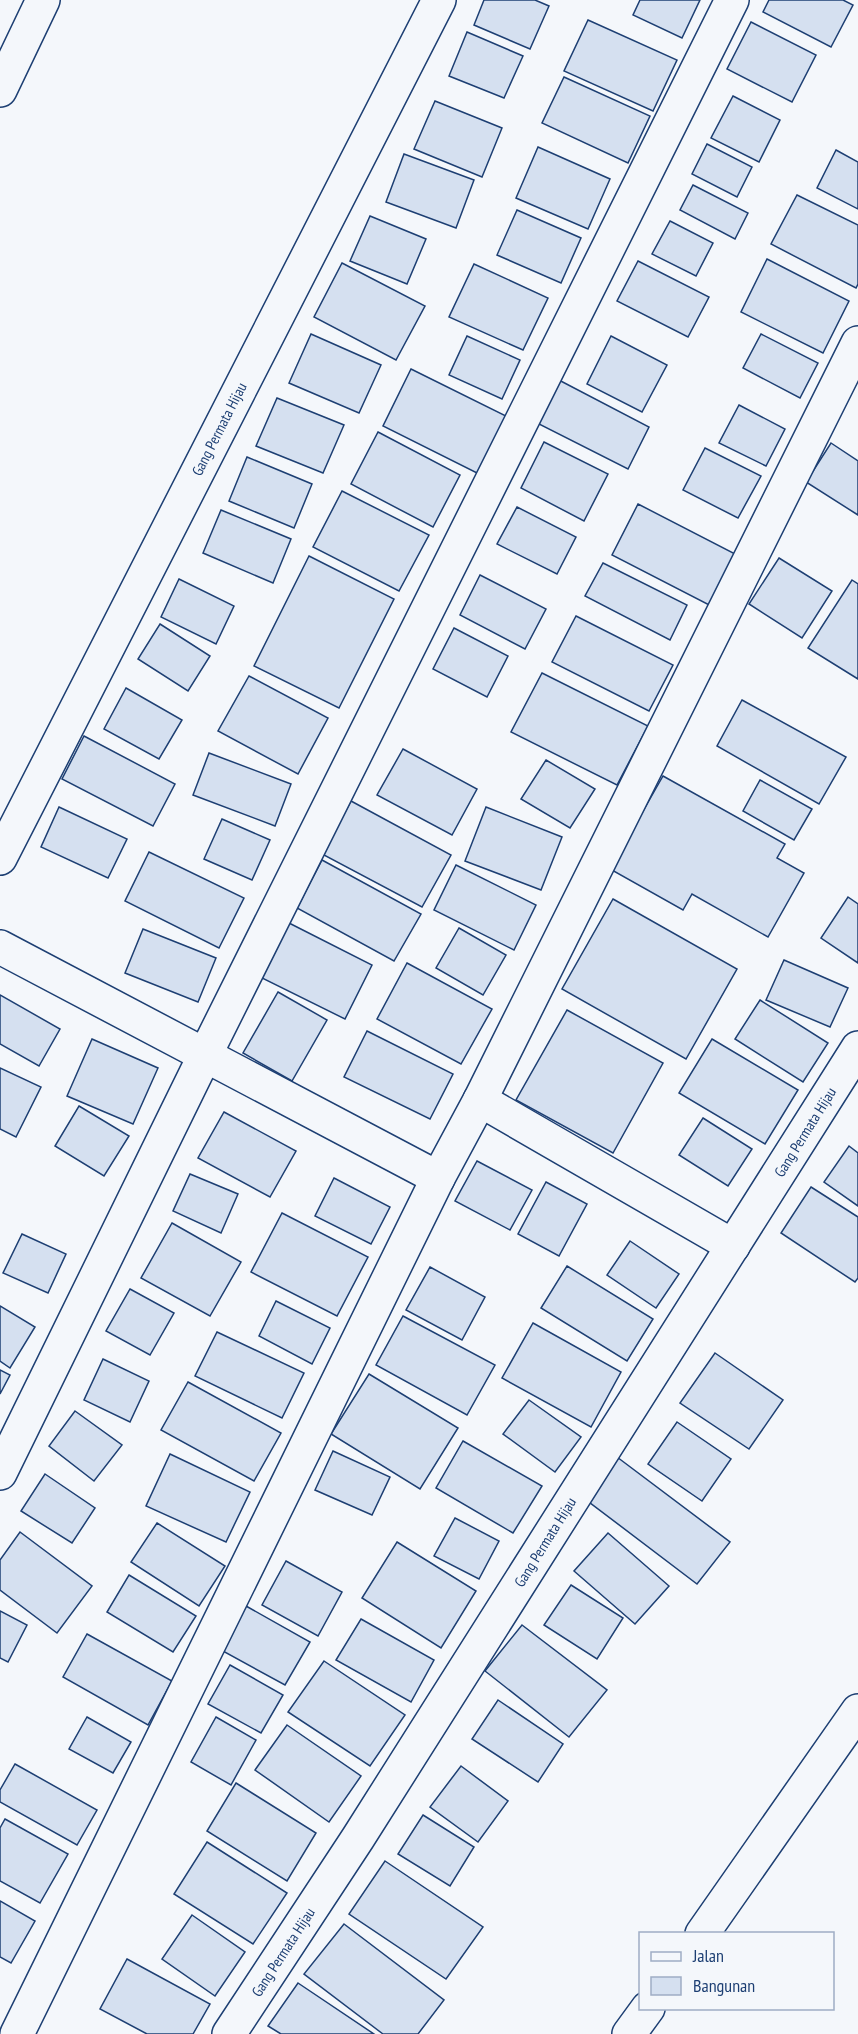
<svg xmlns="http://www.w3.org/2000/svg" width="858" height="2034" viewBox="0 0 858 2034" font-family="'PT Sans Narrow',sans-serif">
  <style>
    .building { fill: #d5e0f0; stroke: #1d3f73; stroke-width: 1.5 }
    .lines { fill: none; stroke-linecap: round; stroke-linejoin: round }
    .minor-casing { stroke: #1d3f73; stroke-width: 36 }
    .minor { stroke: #f4f7fb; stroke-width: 33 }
    .labels { text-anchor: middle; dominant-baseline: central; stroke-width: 4.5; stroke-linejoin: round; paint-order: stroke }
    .street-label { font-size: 15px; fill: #1d3f73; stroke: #f4f7fb }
  </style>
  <rect width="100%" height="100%" fill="#f4f7fb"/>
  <g class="building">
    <path d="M484 0H535L549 6 530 49 474 25Z"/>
    <path d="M640 0H700L682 38 633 15Z"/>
    <path d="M769 0H843L853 5 831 47 763 12Z"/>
    <path d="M588 20 677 60 653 111 564 71Z"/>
    <path d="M751 22 816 55 792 102 727 69Z"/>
    <path d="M467 32 523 56 504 98 449 76Z"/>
    <path d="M564 77 650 116 628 163 542 123Z"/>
    <path d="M733 96 780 120 759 162 711 138Z"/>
    <path d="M435 101 502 128 482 177 414 149Z"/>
    <path d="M707 144 752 167 737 197 692 174Z"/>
    <path d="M538 147 610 179 588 229 516 198Z"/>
    <path d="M836 150 858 162V209L817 188Z"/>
    <path d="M404 154 474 180 456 228 386 202Z"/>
    <path d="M693 185 748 213 735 239 680 210Z"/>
    <path d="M797 195 858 225V284L856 288 771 244Z"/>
    <path d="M517 210 581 238 561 283 497 255Z"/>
    <path d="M370 216 426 239 407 284 350 261Z"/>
    <path d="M670 221 713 243 696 276 652 254Z"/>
    <path d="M767 259 849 301 823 353 741 312Z"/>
    <path d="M638 261 709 297 688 337 617 301Z"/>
    <path d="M342 263 425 306 396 360 314 317Z"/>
    <path d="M474 264 548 298 523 350 449 317Z"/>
    <path d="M311 334 381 365 359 413 289 383Z"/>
    <path d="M761 334 818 363 800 398 743 368Z"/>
    <path d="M467 336 520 360 502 399 449 375Z"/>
    <path d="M611 336 667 365 642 412 587 384Z"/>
    <path d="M411 369 506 416 477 473 383 426Z"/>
    <path d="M555 378 649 427 628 469 533 421Z"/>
    <path d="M277 398 344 425 323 473 256 446Z"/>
    <path d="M739 405 785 429 766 466 719 443Z"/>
    <path d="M378 432 460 475 433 527 351 484Z"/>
    <path d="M544 442 608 474 584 521 521 488Z"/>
    <path d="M831 443 858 461V515L806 482Z"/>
    <path d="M705 448 761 476 738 518 683 490Z"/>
    <path d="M247 457 312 484 294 528 229 501Z"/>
    <path d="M342 491 429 535 399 591 313 547Z"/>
    <path d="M638 504 741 557 715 608 612 555Z"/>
    <path d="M517 507 576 537 557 574 497 544Z"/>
    <path d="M221 510 291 539 273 583 203 553Z"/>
    <path d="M309 556 394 599 339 708 254 666Z"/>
    <path d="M779 558 832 591 802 638 749 604Z"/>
    <path d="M603 563 687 605 670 640 585 596Z"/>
    <path d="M480 575 546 609 525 649 460 615Z"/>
    <path d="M179 579 234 606 216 644 161 617Z"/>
    <path d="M852 580 858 584V679L808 648Z"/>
    <path d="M576 616 673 665 649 711 552 662Z"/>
    <path d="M160 624 210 656 188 691 138 659Z"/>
    <path d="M454 628 508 656 487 697 433 669Z"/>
    <path d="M542 673 648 726 617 785 511 732Z"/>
    <path d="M249 676 328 718 298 774 218 731Z"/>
    <path d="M126 688 182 720 159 759 104 729Z"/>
    <path d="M742 700 846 757 819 804 717 746Z"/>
    <path d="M84 736 175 784 153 826 62 779Z"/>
    <path d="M403 749 477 789 452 835 377 795Z"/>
    <path d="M209 753 291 784 275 826 193 795Z"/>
    <path d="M546 760 595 789 570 828 521 799Z"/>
    <path d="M663 776 785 844 777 858 804 873 768 937 692 894 683 910 610 869Z"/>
    <path d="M760 780 812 809 794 840 743 811Z"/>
    <path d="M351 801 451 855 422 907 322 854Z"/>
    <path d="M59 807 127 839 108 878 41 847Z"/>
    <path d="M486 807 562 837 541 890 465 861Z"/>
    <path d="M222 819 270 840 252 880 204 859Z"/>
    <path d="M149 852 244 898 219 948 125 901Z"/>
    <path d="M322 860 421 914 394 961 297 908Z"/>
    <path d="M456 865 536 905 514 950 434 910Z"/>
    <path d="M848 897 858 904V963L821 938Z"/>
    <path d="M613 899 737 969 686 1059 562 989Z"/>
    <path d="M289 923 372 965 345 1019 262 978Z"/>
    <path d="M459 928 506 955 483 995 436 968Z"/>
    <path d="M143 929 216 958 198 1002 125 973Z"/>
    <path d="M784 960 848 988 830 1027 766 1000Z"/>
    <path d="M407 963 492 1009 461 1064 377 1019Z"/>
    <path d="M278 992 327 1020 292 1081 243 1053Z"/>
    <path d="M0 995 60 1029 39 1066 0 1044Z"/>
    <path d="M760 1000 828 1043 803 1082 735 1039Z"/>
    <path d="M567 1010 663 1063 613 1153 516 1100Z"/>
    <path d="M367 1031 453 1074 430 1119 344 1077Z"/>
    <path d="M92 1039 158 1068 133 1124 67 1096Z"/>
    <path d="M712 1039 798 1090 765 1144 679 1093Z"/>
    <path d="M0 1068 41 1087 16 1137 0 1129Z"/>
    <path d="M79 1106 129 1136 104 1176 55 1146Z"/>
    <path d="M224 1112 296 1151 270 1197 198 1158Z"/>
    <path d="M703 1118 752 1149 728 1186 679 1155Z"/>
    <path d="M849 1146 858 1153V1206L824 1182Z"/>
    <path d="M477 1161 532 1190 510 1230 455 1201Z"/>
    <path d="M190 1174 238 1194 221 1233 173 1211Z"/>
    <path d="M334 1178 390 1207 371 1244 315 1216Z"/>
    <path d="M546 1182 587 1204 559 1256 518 1234Z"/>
    <path d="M811 1187 858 1217V1278L855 1282 781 1233Z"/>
    <path d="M282 1213 368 1257 337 1316 251 1272Z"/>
    <path d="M172 1223 241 1262 210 1316 141 1278Z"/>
    <path d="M22 1234 66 1254 48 1293 3 1273Z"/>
    <path d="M630 1241 679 1274 656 1308 607 1275Z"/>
    <path d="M567 1266 653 1319 627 1361 541 1308Z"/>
    <path d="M430 1267 485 1297 462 1340 406 1310Z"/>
    <path d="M130 1289 174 1313 150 1355 106 1331Z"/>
    <path d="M276 1301 330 1328 312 1364 259 1336Z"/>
    <path d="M0 1306 35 1327 10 1368 0 1361Z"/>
    <path d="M403 1316 495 1365 467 1415 376 1365Z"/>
    <path d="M533 1323 621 1372 591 1427 502 1378Z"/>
    <path d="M217 1332 304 1373 282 1418 195 1376Z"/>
    <path d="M715 1353 783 1400 749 1449 680 1403Z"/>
    <path d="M103 1359 149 1381 130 1422 84 1400Z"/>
    <path d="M0 1370 10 1375 0 1394Z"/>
    <path d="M369 1374 458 1428 420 1489 331 1434Z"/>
    <path d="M188 1382 281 1433 254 1481 161 1430Z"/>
    <path d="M529 1400 581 1437 555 1472 503 1434Z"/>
    <path d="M75 1411 122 1445 94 1481 49 1446Z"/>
    <path d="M677 1422 731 1459 702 1501 648 1464Z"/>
    <path d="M463 1441 542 1486 513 1533 436 1488Z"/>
    <path d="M333 1451 390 1477 372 1515 315 1490Z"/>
    <path d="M170 1454 250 1492 226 1542 146 1506Z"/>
    <path d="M613 1454 730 1542 697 1584 581 1496Z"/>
    <path d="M45 1474 95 1508 72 1543 21 1511Z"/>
    <path d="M455 1518 499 1541 479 1579 434 1556Z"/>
    <path d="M157 1523 225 1566 199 1606 131 1562Z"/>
    <path d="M20 1532 92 1586 57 1633 0 1590V1560Z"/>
    <path d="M608 1533 669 1586 635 1624 574 1571Z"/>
    <path d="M397 1542 476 1591 441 1648 362 1598Z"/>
    <path d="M286 1561 342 1592 318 1636 262 1605Z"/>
    <path d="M129 1575 196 1616 173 1652 107 1612Z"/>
    <path d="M571 1585 623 1618 597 1659 544 1625Z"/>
    <path d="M246 1606 310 1642 285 1685 221 1650Z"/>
    <path d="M0 1611 27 1625 8 1662 0 1658Z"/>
    <path d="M361 1619 434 1660 411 1702 336 1660Z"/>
    <path d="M522 1625 607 1690 569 1737 485 1671Z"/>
    <path d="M87 1634 172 1681 148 1725 63 1677Z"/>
    <path d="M324 1661 405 1715 370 1766 288 1712Z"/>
    <path d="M230 1665 283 1695 261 1733 208 1704Z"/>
    <path d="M498 1700 563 1744 538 1782 472 1739Z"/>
    <path d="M87 1717 131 1742 113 1773 69 1749Z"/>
    <path d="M216 1717 256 1740 231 1785 191 1762Z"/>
    <path d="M287 1725 361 1776 329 1822 255 1770Z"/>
    <path d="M15 1764 97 1810 77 1845 0 1802V1790Z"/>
    <path d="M461 1766 508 1801 478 1842 430 1807Z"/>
    <path d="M236 1783 316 1833 287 1881 207 1831Z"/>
    <path d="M423 1815 474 1847 450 1886 398 1854Z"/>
    <path d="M5 1819 68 1854 40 1903 0 1881V1828Z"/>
    <path d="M207 1842 287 1893 253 1944 174 1894Z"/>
    <path d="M385 1861 483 1927 446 1979 349 1914Z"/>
    <path d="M0 1901 35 1921 11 1963 0 1957Z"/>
    <path d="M192 1915 245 1952 215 1996 162 1959Z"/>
    <path d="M344 1924 444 2000 418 2034H383L304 1974Z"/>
    <path d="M127 1959 210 2004 193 2034H147L100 2009Z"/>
    <path d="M298 1983 374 2034H281L268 2026Z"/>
  </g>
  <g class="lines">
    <defs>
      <g id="minor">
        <path d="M0 90 43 0"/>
        <path d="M0 858 439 0"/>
        <path d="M0 947 438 1178"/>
        <path d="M480 1100 733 1246"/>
        <path d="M0 1473 205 1055 732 0"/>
        <path d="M702 1934 858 1711"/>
        <path d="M17 2034 438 1178 480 1100 858 343"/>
        <path d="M229 2034 358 1838 858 1048"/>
        <path d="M629 2034 648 2008"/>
      </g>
    </defs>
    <use href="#minor" class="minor-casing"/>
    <use href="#minor" class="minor"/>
  </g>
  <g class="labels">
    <g class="street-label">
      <text transform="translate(219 429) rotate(-63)">Gang Permata Hijau</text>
      <text transform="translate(805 1132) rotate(-58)">Gang Permata Hijau</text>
      <text transform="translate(545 1542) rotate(-58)">Gang Permata Hijau</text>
      <text transform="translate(283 1952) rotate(-57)">Gang Permata Hijau</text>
    </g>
  </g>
  <rect x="639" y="1932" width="195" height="78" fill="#f4f7fb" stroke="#9eadc5" stroke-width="1.5"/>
  <rect x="651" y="1952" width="30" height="9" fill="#f4f7fb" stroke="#9eadc5" stroke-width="1.5"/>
  <text x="693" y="1962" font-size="18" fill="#1d3f73">Jalan</text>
  <rect x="651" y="1977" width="30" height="18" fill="#d5e0f0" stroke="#9eadc5" stroke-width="1.5"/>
  <text x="693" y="1992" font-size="18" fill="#1d3f73">Bangunan</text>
</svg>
